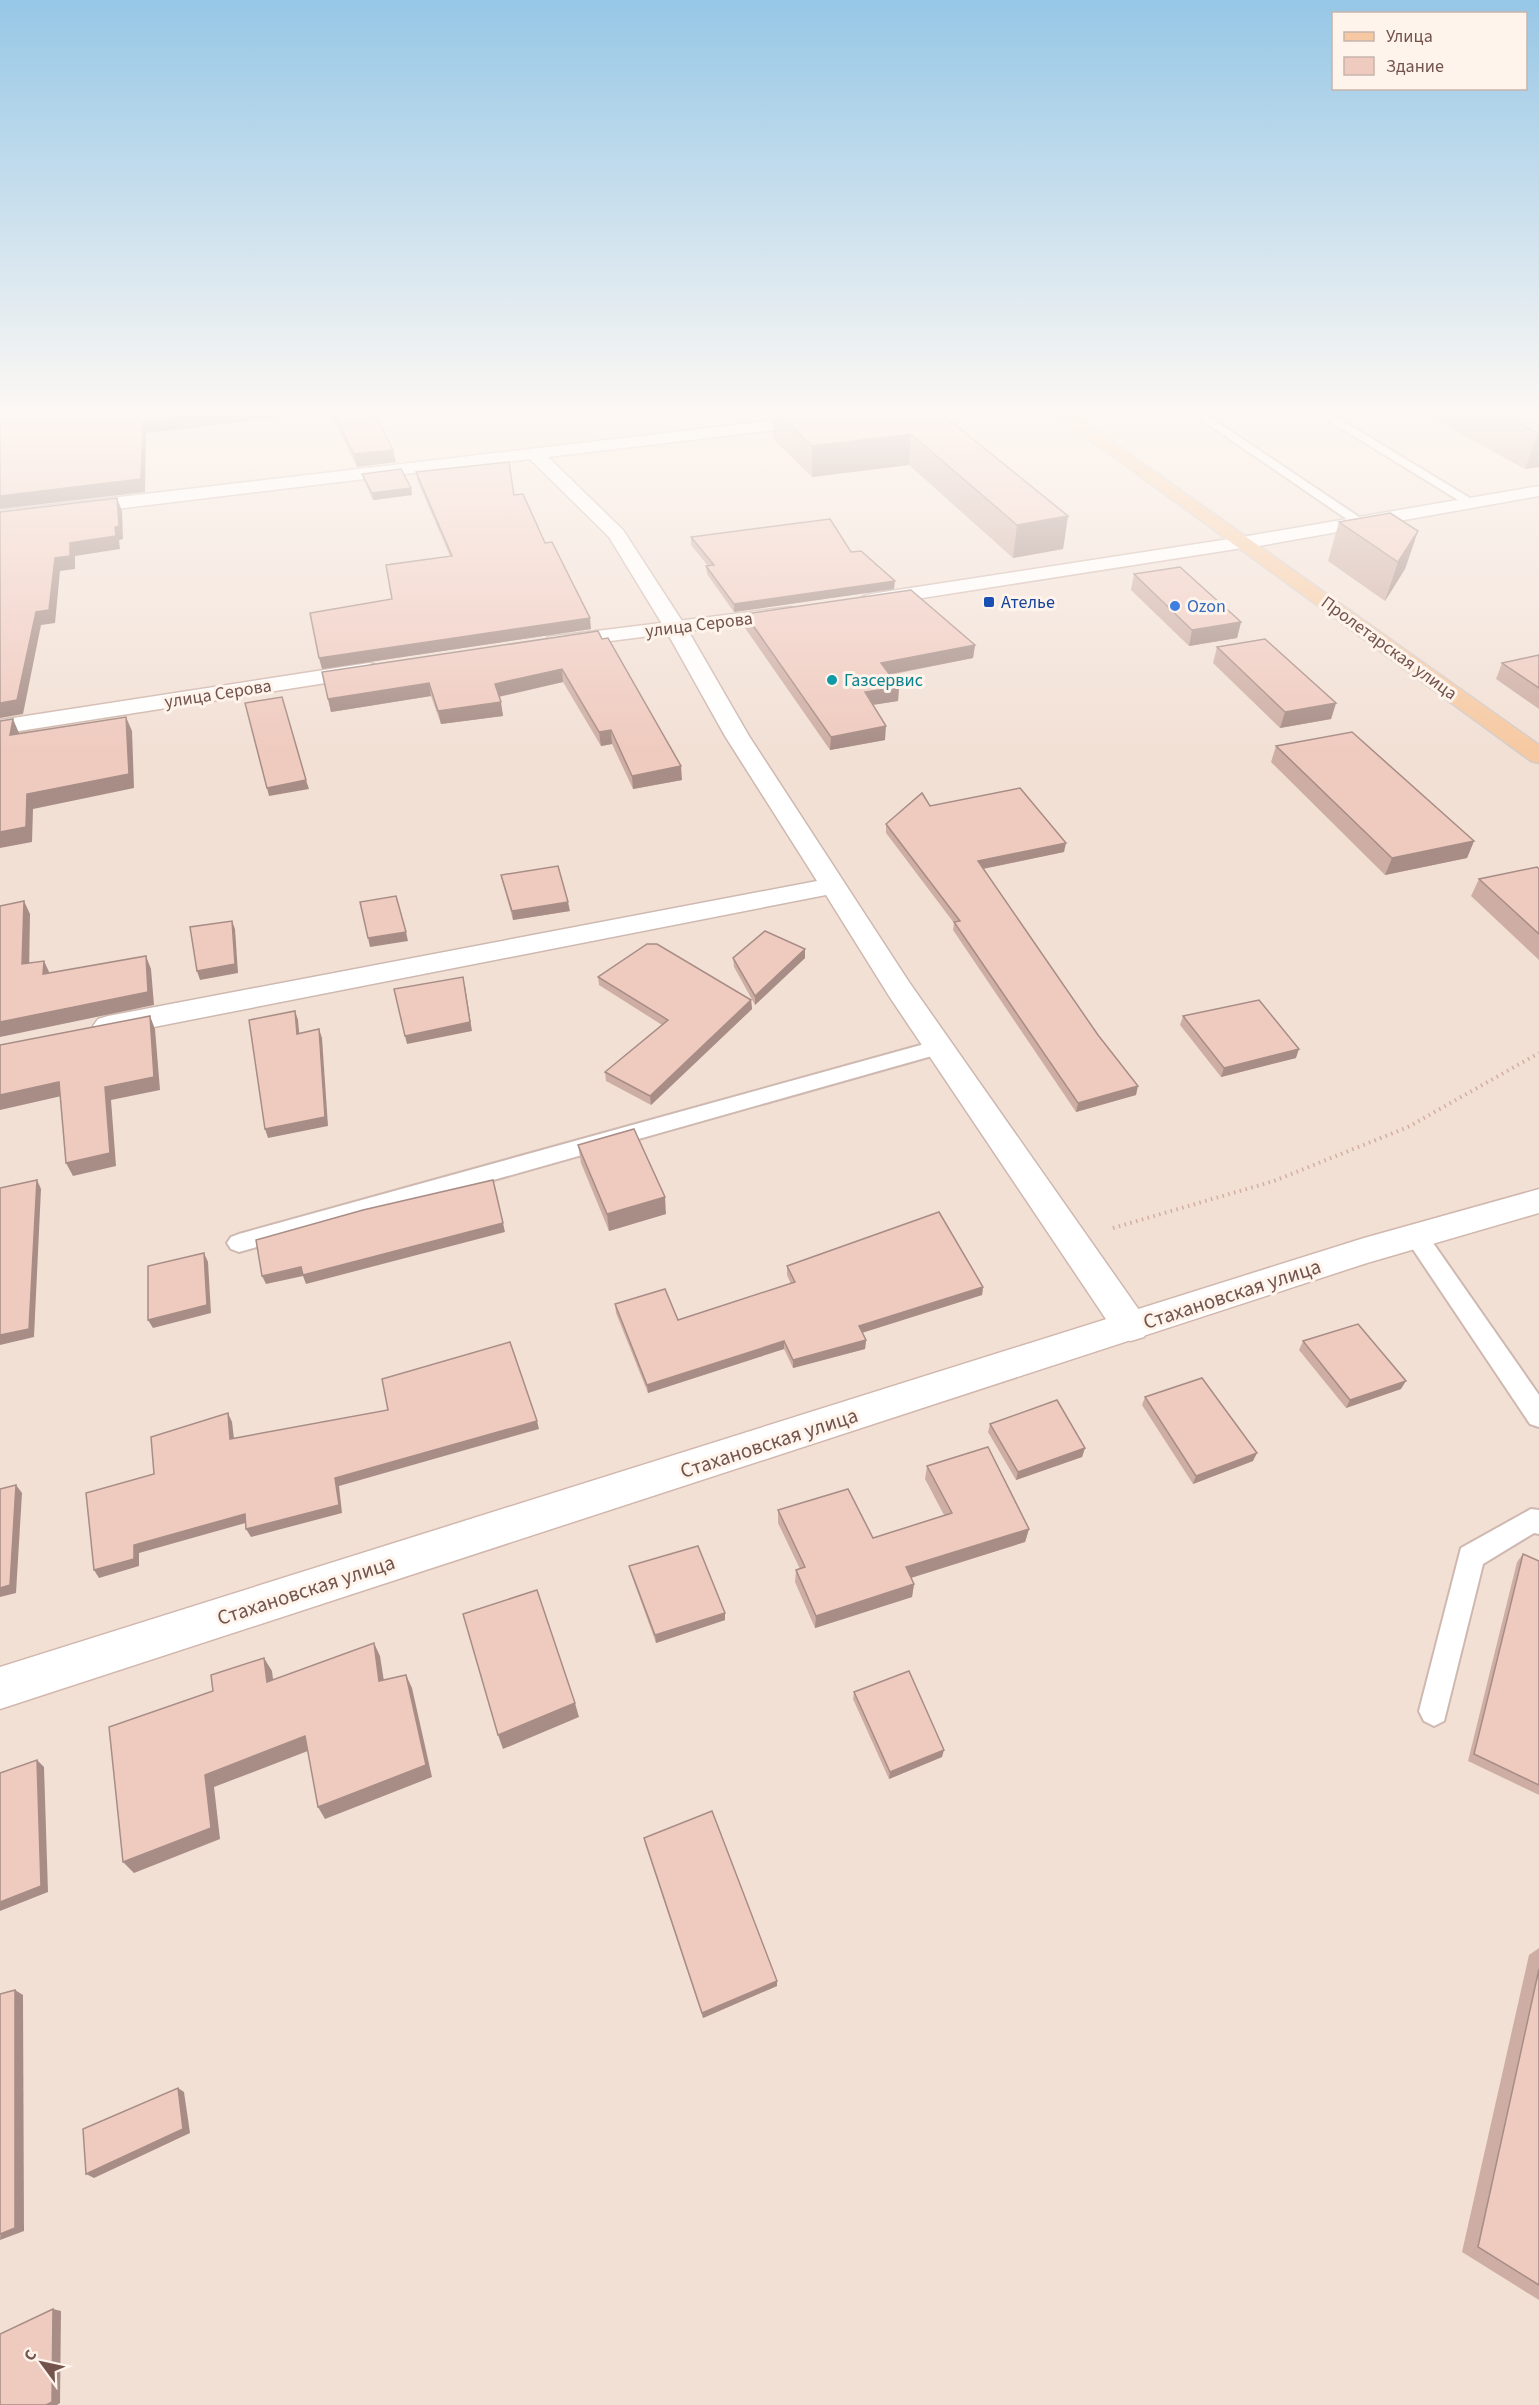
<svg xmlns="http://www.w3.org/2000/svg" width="1539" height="2405" viewBox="0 0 1539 2405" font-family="'Source Sans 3',sans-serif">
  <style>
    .residential { fill: #f2e0d5 }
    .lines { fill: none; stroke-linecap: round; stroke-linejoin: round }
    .lane-casing { stroke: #ceb8b0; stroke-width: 4 }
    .street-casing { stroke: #ceb8b0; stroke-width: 3 }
    .secondary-casing { stroke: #d1b7ad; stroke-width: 3 }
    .primary-casing { stroke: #d5ccc9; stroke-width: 3 }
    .path { stroke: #d4aea2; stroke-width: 4; stroke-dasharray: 1.5 4.5; stroke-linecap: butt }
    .lane { fill: #fff; fill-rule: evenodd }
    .street { fill: #fff; fill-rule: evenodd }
    .secondary { fill: #fff; fill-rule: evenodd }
    .primary { fill: #f6c9a2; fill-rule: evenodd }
    .wall { fill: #ceaea4 }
    .shaded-wall { fill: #a78d86 }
    .building { fill: #efcabf; stroke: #a78d86; stroke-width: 1.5 }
    .transit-dot { fill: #1a4fb4; stroke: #fef4ec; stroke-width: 2 }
    .shop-dot { fill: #3f7fe0; stroke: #fef4ec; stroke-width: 2 }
    .culture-dot { fill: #0f9aa8; stroke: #fef4ec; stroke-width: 2 }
    .labels { text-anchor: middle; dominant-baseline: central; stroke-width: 6; stroke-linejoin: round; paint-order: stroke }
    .far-transit-label { font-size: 18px; fill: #164399; stroke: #fef4ec; text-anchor: start }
    .far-shop-label { font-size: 18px; fill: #366cbe; stroke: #fef4ec; text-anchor: start }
    .far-street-label { font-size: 18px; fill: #73544c; stroke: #fef4ec }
    .far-culture-label { font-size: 18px; fill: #0d838f; stroke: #fef4ec; text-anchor: start }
    .street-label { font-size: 21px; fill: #73544c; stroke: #fef4ec }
  </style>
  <rect width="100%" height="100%" fill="#fbefe6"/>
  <rect class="residential" x="0" y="414" width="1539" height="1991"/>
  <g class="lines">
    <defs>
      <g id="lane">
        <path d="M1193 414H1205L1368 523 1362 527 1357 526Z"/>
        <path d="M1318 414H1331L1478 503 1472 507 1468 506Z"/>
        <path d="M939 1040 946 1042 949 1047 946 1052 239 1252 231 1249 227 1243 231 1237 239 1234Z"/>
        <path d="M1416 1227 1424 1230 1539 1395V1427L1530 1424 1408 1242 1405 1236 1408 1230Z"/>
        <path d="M1531 1509 1539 1510V1534L1534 1533 1483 1564 1444 1721 1434 1726 1424 1721 1419 1711 1461 1548Z"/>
      </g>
      <g id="street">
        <path d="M768 421 776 426 774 430 548 457 623 530 686 627 749 736 909 982 1144 1317 1149 1327 1144 1337 1131 1341 1118 1337 889 996 826 895 108 1036 98 1033 93 1026 98 1019 108 1016 817 881 725 736 664 627 609 537 530 459 0 523V511Z"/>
        <path d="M1539 486V496L1242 549 1232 543 1242 537Z"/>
      </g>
      <g id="secondary">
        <path d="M1242 537 1249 539 1252 543 1249 547 871 606 864 604 861 600 864 596 871 594Z"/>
        <path d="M791 607 798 609 801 613 798 617 556 648 548 647 545 642 548 637 556 636Z"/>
        <path d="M369 663 377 665 380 670 377 675 0 734V720Z"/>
        <path d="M1539 1189V1213L1367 1263 0 1709V1667L1364 1238Z"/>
      </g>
      <path id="primary" d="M1055 414H1073L1539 745V763L1531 761Z"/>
    </defs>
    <use href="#lane" class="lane-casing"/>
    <use href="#street" class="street-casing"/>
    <use href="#secondary" class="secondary-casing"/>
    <use href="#primary" class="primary-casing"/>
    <path class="path" d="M1113 1228 1274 1181 1408 1127 1539 1053"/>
    <use href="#lane" class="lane"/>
    <use href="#street" class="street"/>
    <use href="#secondary" class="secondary"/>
    <use href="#primary" class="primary"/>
  </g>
  <g class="wall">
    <path d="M331 414H375L396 462 357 467Z"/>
    <path d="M773 414H942L1068 516 1063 549 1013 558 909 465 812 477 773 439Z"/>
    <path d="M1424 414H1539V467L1525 469Z"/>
    <path d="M416 472 514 495 545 543 591 629 322 669 392 599 450 556 418 482Z"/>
    <path d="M362 474 411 488 412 495 373 500 364 481Z"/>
    <path d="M1339 522 1418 531 1405 569 1385 601 1328 561Z"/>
    <path d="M691 537 851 552 894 589 734 612 707 574 706 566H708L691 545Z"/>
    <path d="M1134 574 1241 622 1237 638 1189 646 1131 590Z"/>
    <path d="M745 614 975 645 973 658 890 675 899 687 898 701 873 705 885 740 830 750 745 628Z"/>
    <path d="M598 631 682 780 633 789 612 744 601 746 563 682 499 697 503 716 441 724 431 696 331 712 328 699Z"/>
    <path d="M1217 647 1336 703 1331 719 1280 728 1213 663Z"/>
    <path d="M1539 655V709L1496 679 1502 663Z"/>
    <path d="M1276 746 1474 841 1467 858 1385 875 1271 762Z"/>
    <path d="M930 806 1064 852 983 869 1136 1095 1076 1112 953 930 954 923 886 833V824Z"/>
    <path d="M1539 869V960L1471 896 1479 879Z"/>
    <path d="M501 875 570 911 513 920 503 884Z"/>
    <path d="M805 949V958L755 1005 734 967 733 958Z"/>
    <path d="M598 977 751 1000 752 1009 651 1105 606 1081 605 1072 662 1025 599 985Z"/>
    <path d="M1183 1016 1296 1058 1221 1077 1180 1025Z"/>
    <path d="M578 1145 666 1214 609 1231 581 1163Z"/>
    <path d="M787 1266 983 1287 982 1295 862 1333 866 1340 865 1349 793 1368 784 1349 648 1393 616 1313 615 1304 678 1320 791 1284 787 1275Z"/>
    <path d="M1303 1341 1401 1389 1346 1408 1299 1350Z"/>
    <path d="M1145 1397 1253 1461 1193 1484 1142 1405Z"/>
    <path d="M990 1424 1085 1448 1082 1457 1016 1480 988 1432Z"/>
    <path d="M927 1466 1029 1529 1025 1542 911 1578 914 1584 912 1597 815 1628 795 1582 796 1570 800 1569 778 1523V1510L873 1538 944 1515 925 1479Z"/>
    <path d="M1523 1554 1539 1561V1795L1468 1761 1517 1562Z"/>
    <path d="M629 1566 725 1613V1620L656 1643 631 1574Z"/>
    <path d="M854 1692 942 1757 889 1779 853 1699Z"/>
    <path d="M644 1838 777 1986 703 2018 645 1844Z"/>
    <path d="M1539 1948V2300L1462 2252 1529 1955Z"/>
  </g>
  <g class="shaded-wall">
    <path d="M206 414H309L146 433 145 492 0 509V496L143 421Z"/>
    <path d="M1538 433H1539V467L1525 469Z"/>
    <path d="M911 434 909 465 812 477V446Z"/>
    <path d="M393 450 396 462 357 467 354 454Z"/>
    <path d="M411 488 412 495 373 500 372 493Z"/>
    <path d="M117 498 122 511 123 539 119 540 120 549 75 556V569L60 571 55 623 41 625 23 714 0 718V703L36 612 55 558 70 543 115 527Z"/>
    <path d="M1068 516 1063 549 1013 558 1017 525Z"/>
    <path d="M1418 531 1405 569 1385 601 1398 562Z"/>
    <path d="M895 581 894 589 734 612V604Z"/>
    <path d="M590 618 591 629 322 669 319 658Z"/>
    <path d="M1241 622 1237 638 1189 646 1192 630Z"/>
    <path d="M975 645 973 658 880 676 881 663Z"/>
    <path d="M562 669 563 682 497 697 495 684Z"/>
    <path d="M429 683 431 696 331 712 328 699Z"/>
    <path d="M899 687 898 701 865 706V692Z"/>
    <path d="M501 702 503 716 441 724 438 711Z"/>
    <path d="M1336 703 1331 719 1280 728 1285 712Z"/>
    <path d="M126 717 132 731 134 788 33 809 32 842 0 848V832L27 794Z"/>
    <path d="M13 719 19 733 16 749 10 735Z"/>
    <path d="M886 726 885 740 830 750 831 737Z"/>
    <path d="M611 730 612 744 601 746 599 732Z"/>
    <path d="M681 766 682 780 633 789 632 776Z"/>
    <path d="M306 780 309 789 269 796 267 788Z"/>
    <path d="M1474 841 1467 858 1385 875 1392 858Z"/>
    <path d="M1066 843 1064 852 977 870 978 861Z"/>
    <path d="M24 901 30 914 29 977 22 964Z"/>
    <path d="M568 902 570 911 513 920 512 911Z"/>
    <path d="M232 921 235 929 238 973 200 980 197 971Z"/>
    <path d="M406 932 408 941 370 947 368 938Z"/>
    <path d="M805 949V958L755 1005V996Z"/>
    <path d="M146 956 151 969 154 1005 0 1037V1022Z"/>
    <path d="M44 961 50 974H43Z"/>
    <path d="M465 986 472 1031 407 1044 405 1036Z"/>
    <path d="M751 1000 752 1009 651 1105 650 1096Z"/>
    <path d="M295 1011 298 1020 300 1043 297 1034Z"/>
    <path d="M150 1016 155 1029 160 1090 111 1100 116 1166 73 1176 66 1163 105 1087Z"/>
    <path d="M319 1029 322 1038 328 1126 268 1138 265 1129Z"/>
    <path d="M1299 1049 1296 1058 1221 1077 1224 1068Z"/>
    <path d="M59 1082 66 1095 0 1110V1095Z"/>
    <path d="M1138 1086 1136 1095 1076 1112 1078 1103Z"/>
    <path d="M37 1180 41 1189 34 1337 0 1345V1335Z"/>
    <path d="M665 1197 666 1214 609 1231 607 1214Z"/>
    <path d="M503 1223 505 1232 306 1284 303 1276 266 1284 262 1276Z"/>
    <path d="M204 1253 208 1262 211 1313 153 1328 148 1320Z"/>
    <path d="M983 1287 982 1295 858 1334 859 1326Z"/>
    <path d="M866 1340 865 1349 793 1368V1360Z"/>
    <path d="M784 1341V1349L648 1393 647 1385Z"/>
    <path d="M1406 1381 1401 1389 1346 1408 1350 1400Z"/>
    <path d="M228 1413 232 1422 235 1447 230 1439Z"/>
    <path d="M537 1421 539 1429 339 1486 342 1513 251 1537 246 1529 335 1478Z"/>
    <path d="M1085 1448 1082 1457 1016 1480 1018 1472Z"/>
    <path d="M1257 1453 1253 1461 1193 1484 1196 1476Z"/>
    <path d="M16 1485 22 1493 16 1593 0 1597V1588Z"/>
    <path d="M245 1514 249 1522 139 1553V1566L99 1578 94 1570 134 1545Z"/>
    <path d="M1029 1529 1025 1542 904 1580 906 1567Z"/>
    <path d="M914 1584 912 1597 815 1628 816 1616Z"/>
    <path d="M725 1613V1620L656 1643 655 1635Z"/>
    <path d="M374 1643 380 1656 386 1694 379 1681Z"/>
    <path d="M264 1658 272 1671 275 1695 267 1682Z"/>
    <path d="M406 1675 412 1688 432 1777 325 1819 318 1807Z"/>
    <path d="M575 1703 579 1717 503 1749 498 1735Z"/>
    <path d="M305 1736 313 1749 214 1787 220 1839 134 1873 123 1862 205 1775Z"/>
    <path d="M944 1750 942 1757 889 1779 890 1772Z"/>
    <path d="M37 1760 44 1767 48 1892 0 1911V1902Z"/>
    <path d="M777 1981V1986L703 2018 702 2013Z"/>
    <path d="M15 1990 23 1995 24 2231 0 2240Z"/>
    <path d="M178 2088 184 2092 190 2133 94 2178 86 2174Z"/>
    <path d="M53 2309 61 2311 60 2403 57 2405H46Z"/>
  </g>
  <g class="building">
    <path d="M0 414H206L143 421 141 479 0 496Z"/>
    <path d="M334 414H375L393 450 354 454Z"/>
    <path d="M779 414H942L1068 516 1017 525 911 434 812 446Z"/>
    <path d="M1501 414H1539V433H1538Z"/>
    <path d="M509 462 514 495 523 494 545 543 552 542 590 618 319 658 310 613 392 599 386 565 452 556 416 472Z"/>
    <path d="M401 469 411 488 372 493 362 474Z"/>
    <path d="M117 498 119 526 115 527 116 536 70 543V556L55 558 49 610 36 612 17 700 0 703V512Z"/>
    <path d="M1390 513 1418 531 1398 562 1339 522Z"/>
    <path d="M830 519 851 552 861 551 895 581 734 604 706 566 714 565 691 537Z"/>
    <path d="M1180 567 1241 622 1192 630 1134 574Z"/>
    <path d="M911 590 975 645 881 663 899 687 865 692 886 726 831 737 745 614Z"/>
    <path d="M598 631 602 639 608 638 681 766 632 776 611 730 599 732 562 669 495 684 501 702 438 711 429 683 328 699 322 672Z"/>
    <path d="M1265 639 1336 703 1285 712 1217 647Z"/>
    <path d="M1539 655V688L1502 663Z"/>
    <path d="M282 697 306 780 267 788 245 703Z"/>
    <path d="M126 717 129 774 27 794 26 827 0 832V721L13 719 10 735Z"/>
    <path d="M1352 732 1474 841 1392 858 1276 746Z"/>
    <path d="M1020 788 1066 843 978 861 1098 1035 1138 1086 1078 1103 954 922 960 921 886 824 922 793 930 806Z"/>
    <path d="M558 866 568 902 512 911 501 875Z"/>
    <path d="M1537 867 1539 869V934L1479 879Z"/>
    <path d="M396 896 406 932 368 938 360 902Z"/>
    <path d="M24 901 22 964 44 961 43 974 146 956 148 992 0 1022V906Z"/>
    <path d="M232 921 235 964 197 971 190 927Z"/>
    <path d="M765 931 805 949 755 996 733 958Z"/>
    <path d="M647 944H657L751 1000 650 1096 605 1072 668 1020 598 977Z"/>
    <path d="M463 977 470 1022 405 1036 394 989Z"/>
    <path d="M1259 1000 1299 1049 1224 1068 1183 1016Z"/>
    <path d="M295 1011 297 1034 319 1029 325 1117 265 1129 249 1020Z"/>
    <path d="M150 1016 154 1077 105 1087 110 1153 66 1163 59 1082 0 1095V1045Z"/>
    <path d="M634 1129 665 1197 607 1214 578 1145Z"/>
    <path d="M37 1180 29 1329 0 1335V1188Z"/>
    <path d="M493 1180 503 1223 303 1275 301 1267 262 1276 256 1240 363 1210Z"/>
    <path d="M939 1212 983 1287 859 1326 866 1340 793 1360 784 1341 647 1385 615 1304 665 1289 678 1320 795 1282 787 1266Z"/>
    <path d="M204 1253 207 1305 148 1320V1266Z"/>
    <path d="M1358 1324 1406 1381 1350 1400 1303 1341Z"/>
    <path d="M510 1342 537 1421 335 1478 339 1505 246 1529 245 1514 134 1545V1559L94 1570 86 1493 154 1474 151 1437 228 1413 230 1439 388 1410 382 1379Z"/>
    <path d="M1202 1378 1257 1453 1196 1476 1145 1397Z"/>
    <path d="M1057 1400 1085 1448 1018 1472 990 1424Z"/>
    <path d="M988 1447 1029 1529 906 1567 914 1584 816 1616 796 1570 805 1567 778 1510 848 1489 873 1538 952 1513 927 1466Z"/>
    <path d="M16 1485 10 1585 0 1588V1489Z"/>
    <path d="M698 1546 725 1613 655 1635 629 1566Z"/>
    <path d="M1523 1554 1539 1561V1785L1474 1754Z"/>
    <path d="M537 1590 575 1703 498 1735 463 1614Z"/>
    <path d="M374 1643 379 1681 406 1675 426 1765 318 1807 305 1736 205 1775 211 1828 123 1862 109 1727 213 1691 211 1675 264 1658 267 1682Z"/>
    <path d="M909 1671 944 1750 890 1772 854 1692Z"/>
    <path d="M37 1760 41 1886 0 1902V1773Z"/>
    <path d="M712 1811 777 1981 702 2013 644 1838Z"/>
    <path d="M1539 1969V2285L1478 2247Z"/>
    <path d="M15 1990V2228L0 2234V1994Z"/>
    <path d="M178 2088 183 2129 86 2174 83 2129Z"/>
    <path d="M53 2309 52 2402 46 2405H0V2334Z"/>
  </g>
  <linearGradient id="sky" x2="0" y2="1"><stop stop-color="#96c7e6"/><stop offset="0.55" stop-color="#fdf8f4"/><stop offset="1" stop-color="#fdf8f4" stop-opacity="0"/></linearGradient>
  <rect width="1539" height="750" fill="url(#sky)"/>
  <rect class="transit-dot" x="983" y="596" width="12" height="12" rx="3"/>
  <circle class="shop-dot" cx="1175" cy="606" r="6"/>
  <circle class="culture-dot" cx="832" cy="680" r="6"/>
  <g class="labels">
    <g class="far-transit-label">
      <text x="1001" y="602">Ателье</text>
    </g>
    <g class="far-shop-label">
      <text x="1187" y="606">Ozon</text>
    </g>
    <g class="far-street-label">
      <text transform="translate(699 625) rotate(-7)">улица Серова</text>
      <text transform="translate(1389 648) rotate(36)">Пролетарская улица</text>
      <text transform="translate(218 694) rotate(-9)">улица Серова</text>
    </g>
    <g class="far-culture-label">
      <text x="844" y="680">Газсервис</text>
    </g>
    <g class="street-label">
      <text transform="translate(1232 1294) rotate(-18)">Стахановская улица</text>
      <text transform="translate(769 1443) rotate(-18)">Стахановская улица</text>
      <text transform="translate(306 1590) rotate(-18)">Стахановская улица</text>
    </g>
  </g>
  <rect x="1332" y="12" width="195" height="78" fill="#fef4ec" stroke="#c6b4ac" stroke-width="1.5"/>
  <rect x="1344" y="32" width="30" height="9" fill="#f6c9a2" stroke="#c6b4ac" stroke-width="1.5"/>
  <text x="1386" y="42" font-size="18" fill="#73544c">Улица</text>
  <rect x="1344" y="57" width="30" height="18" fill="#efcabf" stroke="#c6b4ac" stroke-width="1.5"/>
  <text x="1386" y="72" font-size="18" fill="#73544c">Здание</text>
  <g transform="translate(42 2363) rotate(303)" stroke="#fef4ec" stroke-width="4.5" paint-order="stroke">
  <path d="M0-4.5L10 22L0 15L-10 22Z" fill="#73544c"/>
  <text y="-9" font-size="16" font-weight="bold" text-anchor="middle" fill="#73544c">С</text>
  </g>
</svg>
